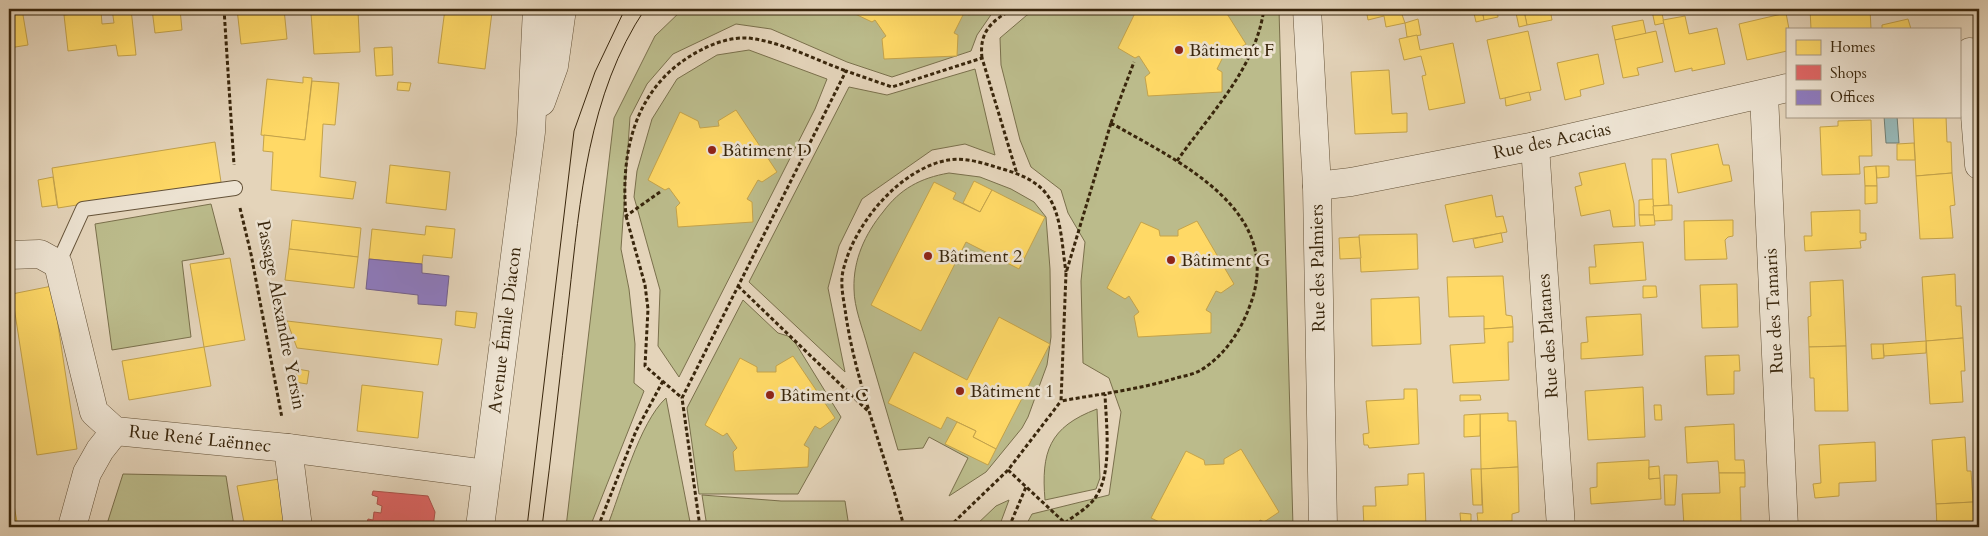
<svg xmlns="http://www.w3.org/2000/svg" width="1988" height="536" viewBox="0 0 1988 536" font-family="Cardo,serif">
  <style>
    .green { fill: #bbbb8b; stroke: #7a704c }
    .water { fill: #97b7b6; stroke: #717d72 }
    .homes { fill: #ffd966; stroke: #c4a34b }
    .shops { fill: #e06666; stroke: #ae534b }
    .offices { fill: #8e7cc3; stroke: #74628c }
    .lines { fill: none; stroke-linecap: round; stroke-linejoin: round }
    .lane-casing { stroke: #645238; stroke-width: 16 }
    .street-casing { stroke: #645238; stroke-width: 29 }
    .path { stroke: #39260c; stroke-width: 3; stroke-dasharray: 4 2.5; stroke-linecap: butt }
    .lane { stroke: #ede3d2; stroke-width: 14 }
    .street { stroke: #ede3d2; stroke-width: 28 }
    .tram { stroke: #39260c; stroke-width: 1 }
    .poi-dot { fill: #8f2418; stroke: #ede3d2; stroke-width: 2 }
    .labels { text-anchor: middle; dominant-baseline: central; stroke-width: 5; stroke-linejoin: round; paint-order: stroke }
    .poi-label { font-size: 18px; fill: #39260c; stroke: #ede3d2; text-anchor: start }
    .street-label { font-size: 18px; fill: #39260c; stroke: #ede3d2 }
  </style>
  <rect width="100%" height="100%" fill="#e4d4ba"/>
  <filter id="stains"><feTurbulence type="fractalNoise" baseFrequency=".004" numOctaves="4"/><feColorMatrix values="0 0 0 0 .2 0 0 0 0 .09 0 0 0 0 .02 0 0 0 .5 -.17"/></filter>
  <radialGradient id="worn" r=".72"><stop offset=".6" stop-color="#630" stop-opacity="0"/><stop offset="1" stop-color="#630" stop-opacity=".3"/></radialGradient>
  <g class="green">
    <path d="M683 9H995L977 35 971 51 892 77 847 62 771 29 736 24 673 54 647 84 630 117 621 249 629 289 635 344 634 383 644 391 590 527H566L614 118 655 36Z"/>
    <path d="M1046 9H1279L1293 527H1025L1032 514 1109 495 1121 412 1109 378 1083 363 1081 281 1085 242 1068 213 1061 190 1031 167 1020 140 1001 65 1000 38 1027 15Z"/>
    <path d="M749 50 827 79 815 109 679 377 658 346 660 290 634 197 637 171 652 119 677 79 717 55Z"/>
    <path d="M975 69 995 155 965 144 932 150 862 199 839 246 828 288 845 372 749 282 849 87 887 95Z"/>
    <path d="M949 173 980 177 1011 189 1034 202 1046 217 1050 269 1051 337 1047 365 1028 417 1022 428 986 472 949 496 968 458 929 437 923 448 898 450C888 416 878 382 868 348 863 329 854 308 854 289 853 260 865 234 883 212 900 189 920 178 949 173Z"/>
    <path d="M211 204 224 254 182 261 191 337 112 350 95 224Z"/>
    <path d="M743 300 778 333 788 336 796 344 841 417 798 494H699L687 408Z"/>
    <path d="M666 398 691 527H607C621 492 639 423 666 398Z"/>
    <path d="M1097 409 1100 478 1096 489 1045 500C1041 452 1049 427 1097 409Z"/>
    <path d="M123 474 226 476 234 527H106Z"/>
    <path d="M702 495 781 501H845L849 527H707Z"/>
    <path d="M1009 500 999 527H974L996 506Z"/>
  </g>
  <path class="water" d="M1884 116H1897L1899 143H1886Z"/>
  <g class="homes">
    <path d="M9 9H22L28 45 9 48Z"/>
    <path d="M112 9H131L136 55 118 56 116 45 68 51 64 15 101 11 102 24 114 23Z"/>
    <path d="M152 9H180L182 30 155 33Z"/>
    <path d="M237 9H284L287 39 241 44Z"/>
    <path d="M300 9 358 11 360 52 314 54 311 13 300 14Z"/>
    <path d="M445 9H472L492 12 485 69 438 63Z"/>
    <path d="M856 9H980L969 15 964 13 954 33 958 35 957 56 884 59 882 39 886 36 875 20 872 22 853 13Z"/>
    <path d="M1137 9H1224L1246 44 1229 55 1225 53 1217 69 1222 72V92L1148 96 1145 77 1150 73 1139 56 1135 58 1118 48Z"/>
    <path d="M1366 9H1400L1405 23 1386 27 1384 16 1368 20Z"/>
    <path d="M1473 9H1482L1484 20 1476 22Z"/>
    <path d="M1482 9H1497L1498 17 1484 20Z"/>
    <path d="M1535 9H1550L1552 20 1527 25 1524 11Z"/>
    <path d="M1644 9H1661L1664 23 1655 25 1652 11 1645 12Z"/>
    <path d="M1810 9H1870L1871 29H1811Z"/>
    <path d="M1524 11 1527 25 1519 27 1516 13Z"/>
    <path d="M1786 13 1789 29H1787V51L1747 60 1739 24Z"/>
    <path d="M1685 16 1689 34 1717 28 1725 64 1692 71V68L1675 72 1663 20Z"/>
    <path d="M1418 19 1421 35 1407 37 1405 23Z"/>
    <path d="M1908 19 1911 29H1882V25Z"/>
    <path d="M1643 20 1646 34 1615 40 1612 26Z"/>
    <path d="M1528 31 1541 90 1500 99 1487 40Z"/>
    <path d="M1656 31 1663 62 1637 68 1639 75 1623 78 1615 40Z"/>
    <path d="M1417 35 1420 50 1453 43 1465 103 1429 110 1422 76 1426 75 1421 56 1404 60 1399 39Z"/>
    <path d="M392 47 393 75 376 76 374 48Z"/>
    <path d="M1598 54 1604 84 1580 90 1581 96 1565 100 1557 63Z"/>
    <path d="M1389 70 1392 114 1407 113V132L1355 134 1351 72Z"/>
    <path d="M303 77 312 78 305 140 261 135 267 79 303 83Z"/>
    <path d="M312 81 339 83 335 125 323 124 320 177 356 182 353 199 271 190 273 152 263 151 264 135 305 140Z"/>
    <path d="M398 82 411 83 409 91 397 90Z"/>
    <path d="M1529 92 1531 100 1506 106 1505 98Z"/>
    <path d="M736 110 777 172 762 182 758 180 747 199 752 202 753 222 678 227 676 207 680 203 669 188 665 190 648 180 680 112 698 121 700 128 719 126 718 121Z"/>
    <path d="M1913 116H1946L1947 142H1951L1952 173 1916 176Z"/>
    <path d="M1871 120 1872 156H1859L1860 174 1822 175 1820 127 1838 126V121Z"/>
    <path d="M215 142 221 182 58 208 52 168Z"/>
    <path d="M1914 143 1915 160H1897V144Z"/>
    <path d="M1718 144 1723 165H1729L1732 181 1678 193 1671 154Z"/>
    <path d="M1652 159H1666L1669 205 1653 206Z"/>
    <path d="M1625 163 1634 204 1635 226 1613 227 1610 210 1581 216 1575 187 1582 185 1579 173Z"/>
    <path d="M390 165 450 172 446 210 386 203Z"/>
    <path d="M1876 166 1877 186H1865L1864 167Z"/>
    <path d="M1876 166H1889V177L1877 178Z"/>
    <path d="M1952 173 1955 205 1950 206 1953 238 1920 239 1916 176Z"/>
    <path d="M53 177 57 205 42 207 38 180Z"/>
    <path d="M974 181 992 190 980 212 963 203Z"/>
    <path d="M934 182 956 193 953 199 980 212 992 190 1045 217 1019 269 966 242 921 331 871 305Z"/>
    <path d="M1865 186H1877V203L1865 204Z"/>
    <path d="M1492 195 1496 217 1503 216 1507 232 1453 242 1445 205Z"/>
    <path d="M1653 199 1654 215H1639V200Z"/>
    <path d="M1672 205V220L1654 221 1653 206Z"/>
    <path d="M1860 210V233H1866V240L1860 241 1861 248 1805 251 1804 236H1812L1811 212Z"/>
    <path d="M1639 215H1654L1655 225 1640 226Z"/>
    <path d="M292 220 361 228 358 257 289 249Z"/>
    <path d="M1733 220V236L1728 237 1725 240 1727 259 1685 260 1684 221Z"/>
    <path d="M1197 221 1234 284 1221 293 1216 291 1206 310 1211 313V333L1138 337 1134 316 1139 312 1129 296 1125 299 1107 288 1141 222 1159 230 1160 236H1178V230Z"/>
    <path d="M426 226 455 229 452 258 423 255 422 264 369 259 372 229 425 235Z"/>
    <path d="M1501 233 1503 242 1475 248 1473 239Z"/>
    <path d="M1417 234 1418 269 1361 272 1359 235Z"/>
    <path d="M1359 237 1361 258 1340 259 1339 238Z"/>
    <path d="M1643 242 1646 280 1590 284 1589 267H1596L1594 245Z"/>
    <path d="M289 249 358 257 354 288 285 280Z"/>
    <path d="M230 258 245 340 204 347 190 264Z"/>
    <path d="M1955 274 1956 306H1961L1963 338 1926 341 1922 277Z"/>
    <path d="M1503 276 1506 315 1512 316 1513 327 1484 329V316L1449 317 1447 277Z"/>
    <path d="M1843 280 1846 346 1809 347 1808 317 1811 316 1810 282Z"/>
    <path d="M1737 284 1738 327 1702 328 1700 285Z"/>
    <path d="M52 286 77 449 37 455 12 294Z"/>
    <path d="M1643 286H1656L1657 297 1643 298Z"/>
    <path d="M1419 297 1421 344 1372 346 1371 299Z"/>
    <path d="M456 311 477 313 475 328 455 325Z"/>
    <path d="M1641 314 1643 355 1581 359V343L1588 342 1586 317Z"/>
    <path d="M999 317 1050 344 996 449 973 437 976 431 947 417 941 429 888 403 914 352 967 380Z"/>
    <path d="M287 321 442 339 438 365 297 348Z"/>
    <path d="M1513 327V342H1508L1509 380 1453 383 1450 345 1485 343 1484 329Z"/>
    <path d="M1963 338 1965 371H1961L1963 402 1930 404 1926 341Z"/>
    <path d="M1926 341V353L1884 356 1883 344Z"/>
    <path d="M1871 344H1883L1884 358 1872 359Z"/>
    <path d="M1846 346 1848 411H1815L1814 378H1810L1809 347Z"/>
    <path d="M204 347 211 386 129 400 122 361Z"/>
    <path d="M1739 355 1740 371H1734V394L1707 395 1705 356Z"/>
    <path d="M793 356 835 418 820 429 815 426 804 445 809 448 808 467 735 471 733 452 737 448 727 433 723 436 705 425 740 358 757 367V372H776V366Z"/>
    <path d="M297 369 309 371 307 384 295 382Z"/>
    <path d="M362 385 423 392 418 438 357 431Z"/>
    <path d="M1643 387 1645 437 1588 440 1585 391Z"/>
    <path d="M1404 389H1417L1419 444 1369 448 1368 445H1364L1363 434 1369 433 1366 401 1404 399Z"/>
    <path d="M1460 395H1480L1481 400 1460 401Z"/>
    <path d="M1654 405H1661L1662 420H1655Z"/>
    <path d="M1508 413V421H1516L1518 467 1481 469 1480 414Z"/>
    <path d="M1480 414V436L1464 437V415Z"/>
    <path d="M957 422 976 431 973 437 996 449 988 465 945 444Z"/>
    <path d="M1734 424 1735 460H1744L1745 473H1719L1718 461 1687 463 1685 427Z"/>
    <path d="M1965 437 1967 471H1971L1973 502 1936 504 1932 440Z"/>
    <path d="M1875 442 1876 481 1839 483V496L1815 498 1813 484 1821 483 1819 445Z"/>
    <path d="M1241 449 1279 512 1264 522 1260 520 1256 527H1175L1173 525 1170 527 1151 518 1186 451 1204 460 1205 465 1224 464V459Z"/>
    <path d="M1649 460V479L1660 478 1661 499 1591 504 1590 488 1597 487V463Z"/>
    <path d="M1659 466 1660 478 1649 479V467Z"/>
    <path d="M1518 467 1519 512 1512 514V521L1478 522 1477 513H1483L1481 469Z"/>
    <path d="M1471 469H1481L1482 505H1473Z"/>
    <path d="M1424 473 1426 527H1364L1363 506H1376L1375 487 1408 485V474Z"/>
    <path d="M1719 473H1745V487H1740L1741 524 1684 526 1682 494 1720 493Z"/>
    <path d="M1664 475H1677L1675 505H1665Z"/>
    <path d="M279 479 287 527H245L237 486Z"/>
    <path d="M13 499 15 511 18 527H9V500Z"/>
    <path d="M1973 502 1974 527H1937L1936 504Z"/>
    <path d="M1460 513 1471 514V527H1445V525H1461Z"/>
  </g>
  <path class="shops" d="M373 491 428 496 435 512 433 527H366L368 519 373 520 374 512 381 513 382 506 377 504 378 497 372 495Z"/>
  <path class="offices" d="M369 259 422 264V273L449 276 446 306 418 304V295L366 289Z"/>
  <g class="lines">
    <defs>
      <path id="lane" d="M58 264 83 209 235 188"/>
      <g id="street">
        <path d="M1307 9 1317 186 1323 527"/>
        <path d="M1970 52 1979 165"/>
        <path d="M1764 95 1784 527"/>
        <path d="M541 102 554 66 562 9"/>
        <path d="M1535 146 1561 527"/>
        <path d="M1317 186 1351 182 1535 146 1787 88"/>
        <path d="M9 255 40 254 58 264 94 412 115 431 288 448 486 474"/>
        <path d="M288 448 298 527"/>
        <path d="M72 527 87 473 100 450 115 431"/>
        <path d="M480 527 531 132 537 9"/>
      </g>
    </defs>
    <use href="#lane" class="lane-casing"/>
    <use href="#street" class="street-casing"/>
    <g class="path">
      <path d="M224 9 234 165"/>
      <path d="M982 58C979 32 991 21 1013 9"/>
      <path d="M1111 123C1179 162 1288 211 1249 308 1240 332 1224 356 1201 370 1193 375 1182 376 1173 379 1136 390 1099 394 1061 401L1066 273Z"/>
      <path d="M1111 123 1134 62"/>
      <path d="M1177 161C1211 112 1255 70 1264 9"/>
      <path d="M660 192 626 216C620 149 636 83 701 50 714 43 732 37 748 38 782 42 814 59 846 71"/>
      <path d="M240 208 251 254 282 418"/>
      <path d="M626 216 645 285 648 309 645 366 682 398"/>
      <path d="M738 286 869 412"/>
      <path d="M1008 470 1065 523C1075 515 1088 508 1095 498 1113 474 1106 423 1105 394"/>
      <path d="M1065 523 1069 527"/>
      <path d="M598 527 636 431 663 381"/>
      <path d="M700 527 682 398 846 71 892 87 982 58 1017 174"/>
      <path d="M904 527C886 456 857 388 846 316 844 300 839 283 844 267 856 222 900 169 948 160 965 157 983 163 999 168 1017 173 1037 180 1048 196 1062 216 1062 248 1066 272"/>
      <path d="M949 527 1008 470 1061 401"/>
      <path d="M1009 527 1026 487"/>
    </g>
    <use href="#lane" class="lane"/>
    <use href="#street" class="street"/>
    <g class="tram">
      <path d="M527 527 574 131 595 72 625 9"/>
      <path d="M542 527C552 451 560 375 569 298 580 200 588 94 645 9"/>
    </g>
  </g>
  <g class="poi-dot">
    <circle cx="1179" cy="50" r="5"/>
    <circle cx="712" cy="150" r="5"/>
    <circle cx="928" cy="256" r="5"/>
    <circle cx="1171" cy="260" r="5"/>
    <circle cx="960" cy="391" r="5"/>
    <circle cx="770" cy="395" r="5"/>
  </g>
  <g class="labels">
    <g class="poi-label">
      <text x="1189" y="50">Bâtiment F</text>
      <text x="722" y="150">Bâtiment D</text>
      <text x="938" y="256">Bâtiment 2</text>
      <text x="1181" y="260">Bâtiment G</text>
      <text x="970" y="391">Bâtiment 1</text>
      <text x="780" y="395">Bâtiment C</text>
    </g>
    <g class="street-label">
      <text transform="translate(1552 141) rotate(-12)">Rue des Acacias</text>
      <text transform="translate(1318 268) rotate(-91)">Rue des Palmiers</text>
      <text transform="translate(1774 311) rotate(-93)">Rue des Tamaris</text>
      <text transform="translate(281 315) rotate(79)">Passage Alexandre Yersin</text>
      <text transform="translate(505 330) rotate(-83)">Avenue Émile Diacon</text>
      <text transform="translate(1548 336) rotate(-94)">Rue des Platanes</text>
      <text transform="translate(200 439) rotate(6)">Rue René Laënnec</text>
    </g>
  </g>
  <rect width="1988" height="536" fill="none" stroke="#e4d4ba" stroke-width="30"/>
  <rect x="10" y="10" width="1968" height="516" fill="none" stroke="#39260c" stroke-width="2.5"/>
  <rect x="15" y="15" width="1958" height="506" fill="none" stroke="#39260c"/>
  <rect x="1786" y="28" width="175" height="90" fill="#ede3d2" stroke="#a59783"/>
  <rect x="1796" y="40" width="25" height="15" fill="#ffd966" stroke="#a59783"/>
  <text x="1830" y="52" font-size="15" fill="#39260c">Homes</text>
  <rect x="1796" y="65" width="25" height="15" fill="#e06666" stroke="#a59783"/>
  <text x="1830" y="78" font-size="15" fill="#39260c">Shops</text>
  <rect x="1796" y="90" width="25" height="15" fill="#8e7cc3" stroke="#a59783"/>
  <text x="1830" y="102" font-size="15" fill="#39260c">Offices</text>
  <rect width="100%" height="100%" filter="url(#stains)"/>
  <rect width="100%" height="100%" fill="url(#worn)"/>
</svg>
